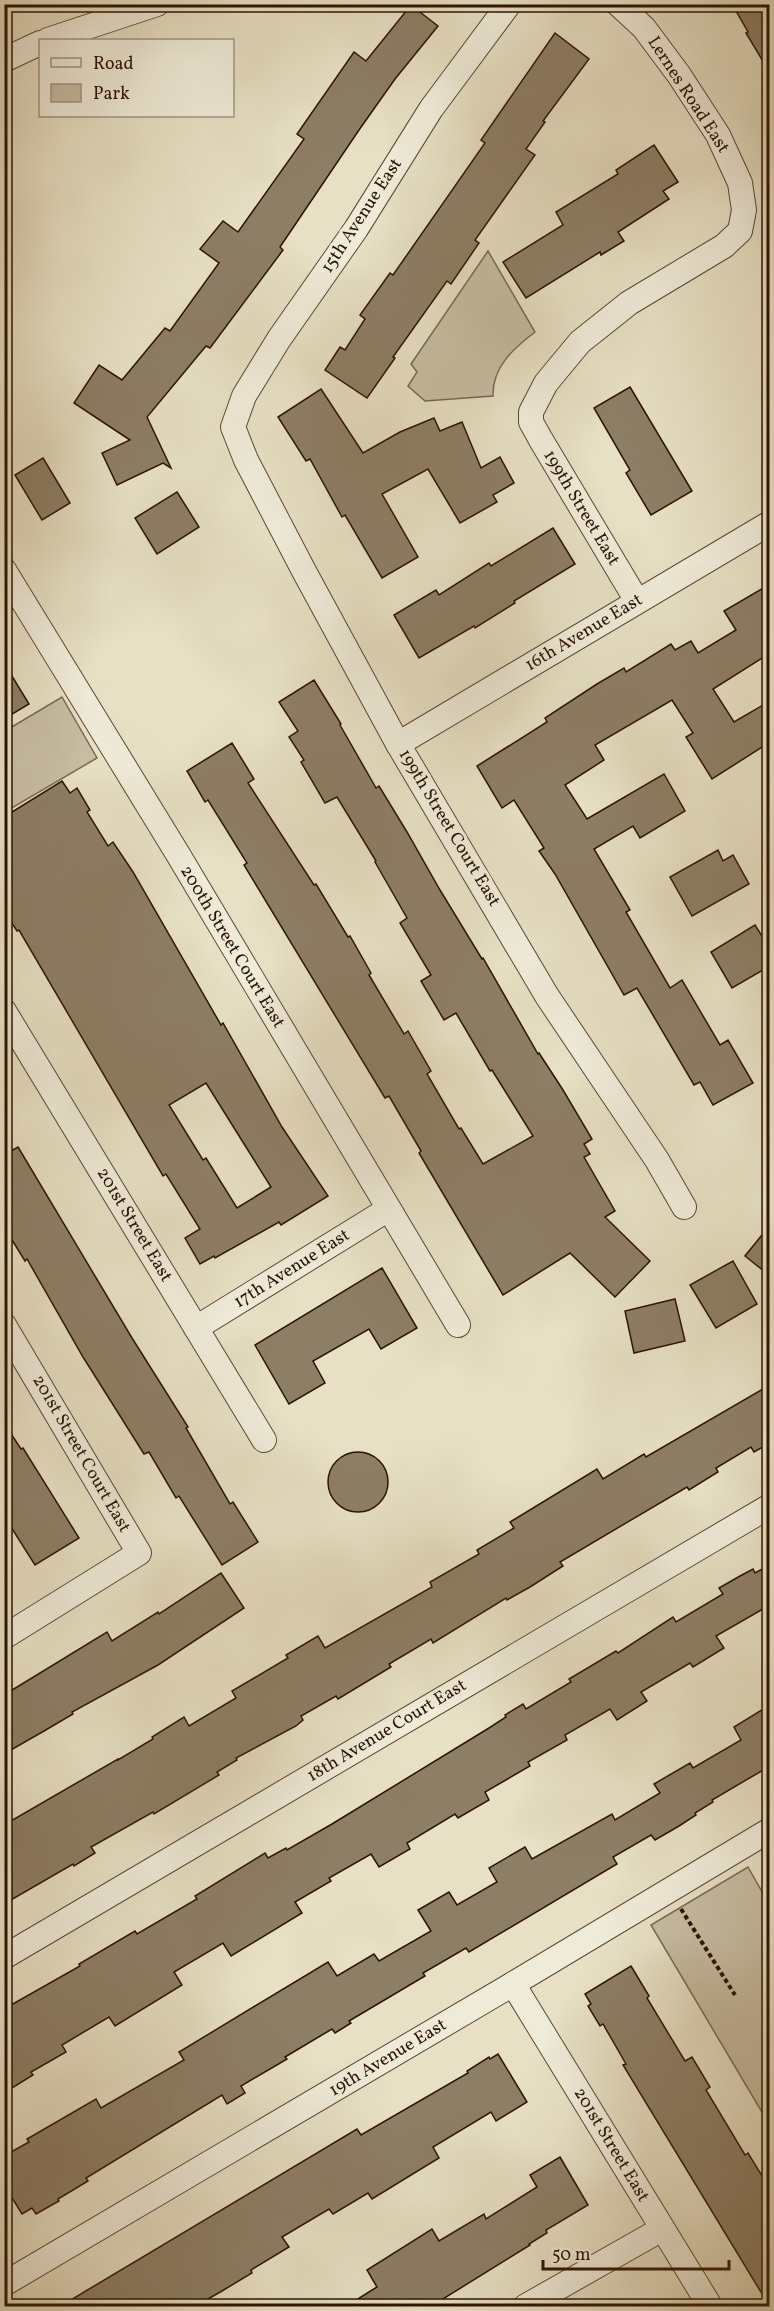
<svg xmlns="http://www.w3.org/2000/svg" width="774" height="2311" viewBox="0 0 774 2311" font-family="Vollkorn,serif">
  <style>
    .green { fill: #c7bda3; stroke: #7a6852; stroke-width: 1.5 }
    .building { fill: #8d7e66; stroke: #2c1401; stroke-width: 1.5; fill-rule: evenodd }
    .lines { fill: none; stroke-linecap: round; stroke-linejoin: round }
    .minor-casing { stroke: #5b4732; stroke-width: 26 }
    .path { stroke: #2c1401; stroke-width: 4; stroke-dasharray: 4.5 3; stroke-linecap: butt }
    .minor { stroke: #efebd9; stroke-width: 24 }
    .labels { text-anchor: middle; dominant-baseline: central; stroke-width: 6; stroke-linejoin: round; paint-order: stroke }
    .street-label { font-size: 18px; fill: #2c1401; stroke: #efebd9 }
  </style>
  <rect width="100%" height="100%" fill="#e7e0c4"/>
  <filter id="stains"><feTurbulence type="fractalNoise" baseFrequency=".00333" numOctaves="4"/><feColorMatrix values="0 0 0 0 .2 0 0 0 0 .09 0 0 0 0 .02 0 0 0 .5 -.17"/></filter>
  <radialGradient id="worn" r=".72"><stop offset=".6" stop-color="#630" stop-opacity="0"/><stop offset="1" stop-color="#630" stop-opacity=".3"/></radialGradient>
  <g class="green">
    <path d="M488 251 535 332C514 348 492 367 493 396L425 401 408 386 417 372 411 364Z"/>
    <path d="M62 697 97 758 5 812V798L7 796 4 792 5 731Z"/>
    <path d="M748 1867 769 1904V2124L651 1925Z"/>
  </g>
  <g class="building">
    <path d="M732 4H770V73L746 33 748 32Z"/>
    <path d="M411 5 438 26 395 79 359 130 280 247 283 250 210 348 206 346 147 417 171 468 163 463 117 485 102 453 130 440 74 403 99 365 122 380 165 328 170 331 219 263 200 249 223 221 238 232 304 139 297 134 354 52 366 61Z"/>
    <path d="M555 33 589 59 543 121 545 122 526 149 535 155 475 240 479 243 451 284 447 281 393 357 395 358 367 398 325 370 340 347 345 350 365 319 360 315 390 273 393 275 485 143 481 140Z"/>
    <path d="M654 145 678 182 663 191 669 199 618 232 624 241 601 255 600 252 526 298 503 262 563 225 556 212 618 174 616 170Z"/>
    <path d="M630 387 692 491 651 515 626 473 630 470 594 408Z"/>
    <path d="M321 389 363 453 400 432 434 418 440 431 462 422 481 468 500 457 514 483 493 495 497 502 460 523 428 469 382 494 418 557 382 578 345 515 342 517 310 459 306 461 278 417Z"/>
    <path d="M43 458 70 503 42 520 15 475Z"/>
    <path d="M177 492 199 527 157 554 135 518Z"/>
    <path d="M553 528 575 564 514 601 515 603 475 628 474 626 419 658 394 615 436 590 439 595 489 563 491 566Z"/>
    <path d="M770 584V653L713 689 734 722 770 701V742L712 779 686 737 693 733 672 700 595 745 604 760 565 785 587 819 664 774 685 811 640 838 633 826 594 849 630 910 626 912 670 988 682 980 720 1045 728 1040 753 1083 713 1105 700 1082 694 1085 637 988 624 995 555 874 539 851 544 848 514 800 502 808 477 766 547 722 545 718 597 684 624 668 626 672 671 644 675 650 691 641 698 653 736 630 724 611Z"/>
    <path d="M4 663 29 704 4 719Z"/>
    <path d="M314 680 341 724 340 725 376 788 379 786 407 832 440 890 482 959 483 958 538 1054 539 1053 563 1090 592 1139 584 1144 590 1154 584 1157 615 1211 605 1217 650 1261 615 1297 570 1253 503 1295 419 1153 421 1151 389 1096 385 1098 244 865 247 863 208 800 205 802 187 771 232 743 254 779 248 783 314 885 316 884 348 937 350 936 371 973 369 975 404 1034 408 1031 431 1071 427 1074 459 1129 461 1128 483 1164 533 1136 492 1070 490 1071 456 1013 444 1020 421 981 431 975 400 923 407 918 375 862 376 861 337 797 325 803 301 762 304 760 289 737 298 731 279 702Z"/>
    <path d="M62 781 70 793 77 788 90 810 87 812 108 846 113 842 133 872 221 1025 223 1023 282 1127 328 1196 281 1225 279 1222 215 1258 214 1256 200 1264 185 1238 200 1229 166 1174 163 1176 19 930 17 931 4 911V817ZM206 1083 271 1187 237 1208 206 1158 203 1160 169 1105Z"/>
    <path d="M718 850 723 861 733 855 749 884 692 916 670 877Z"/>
    <path d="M755 925 770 949V966L732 988 711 952Z"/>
    <path d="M18 1147 132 1338 188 1427 186 1428 230 1504 233 1502 258 1542 222 1565 179 1496 176 1498 149 1452 144 1454 83 1357 27 1259 25 1261 4 1227V1155Z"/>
    <path d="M770 1225V1276L745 1256Z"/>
    <path d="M733 1261 757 1304 716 1328 690 1285Z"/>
    <path d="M382 1268 417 1328 381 1349 369 1329 313 1361 325 1383 289 1404 255 1345Z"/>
    <path d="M675 1299 685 1341 634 1353 625 1311Z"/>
    <path d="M770 1385V1443L754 1452 751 1447 716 1468 718 1472 689 1490 687 1487 560 1562 563 1566 530 1587 507 1600 506 1598 433 1643 431 1639 389 1664 391 1667 338 1699 336 1696 301 1716 303 1720 296 1726 236 1758 237 1760 217 1772 219 1775 154 1814 153 1812 91 1847 95 1853 74 1866 73 1864 4 1904V1825L118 1759V1760L153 1739 152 1737 184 1717 189 1726 236 1698 232 1691 288 1658 286 1655 318 1636 325 1648 432 1587 430 1582 479 1554 477 1550 514 1528 510 1522 597 1469 603 1479 644 1454 646 1457Z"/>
    <path d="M4 1423 21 1449 23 1448 79 1538 35 1565 4 1516Z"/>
    <circle cx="358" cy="1482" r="30"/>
    <path d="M770 1565V1605L716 1636 724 1648 693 1667 690 1663 641 1692 647 1701 617 1720 610 1709 565 1735 567 1740 528 1762 530 1766 485 1792 489 1800 458 1818 455 1814 407 1843 410 1849 379 1867 371 1854 329 1878 331 1881 295 1902 302 1913 231 1956 223 1943 174 1972 182 1985 115 2026 109 2017 62 2045 66 2052 31 2072 33 2075 4 2093V2009L80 1966 79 1964 135 1931 137 1934 197 1899 195 1896 265 1853 268 1858 286 1848 287 1850 332 1824 489 1728 506 1717 505 1715 523 1704 526 1709 571 1682 569 1679 616 1651 618 1653 673 1617 676 1622 723 1594 719 1588 740 1576 753 1569 755 1573Z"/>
    <path d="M221 1573 244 1608 158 1665 72 1712 73 1714 44 1731 4 1754V1695L107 1632 112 1641 158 1612 159 1614Z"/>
    <path d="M770 1705V1766L712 1800 713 1802 695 1813 696 1815 679 1826 655 1840 651 1835 613 1857 617 1864 469 1952 466 1948 423 1973 425 1976 349 2021 351 2023 335 2033 332 2029 285 2057 287 2059 241 2086 245 2093 227 2104 222 2095 86 2178 88 2181 58 2199 59 2201 36 2214 32 2208 22 2214 4 2185V2156L29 2142 27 2139 96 2099 101 2108 184 2060 179 2052 328 1962 337 1976 374 1954 379 1961 431 1931 418 1910 449 1892 457 1905 497 1882 489 1868 525 1847 532 1859 612 1814 615 1820 660 1793 654 1784 690 1763 693 1768 741 1740 734 1727Z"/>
    <path d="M631 1966 649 1996 647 1998 685 2061 692 2057 710 2087 706 2090 745 2155 748 2153 770 2189V2307L623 2065 626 2064 603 2024 600 2026 588 2006 591 2004 585 1994Z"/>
    <path d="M498 2054 527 2102 496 2121 491 2112 433 2147 439 2158 372 2199 368 2193 333 2214 329 2209 282 2237 289 2247 251 2270 252 2273 222 2291 194 2307H59L357 2129 361 2135 468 2073 467 2071 489 2057 490 2059Z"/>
    <path d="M560 2157 588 2205 546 2230 547 2233 529 2244 530 2245 430 2307H345L377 2287 367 2270 432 2229 439 2241 484 2214 486 2219 537 2187 530 2175Z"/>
  </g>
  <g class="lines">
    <defs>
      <g id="minor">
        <path d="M509 4 431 109 356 229 279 339 244 396 233 427 246 460 305 573 398 744 547 996 657 1160 684 1207"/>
        <path d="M618 4 644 28 679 75 718 135 740 183 744 210 740 231 724 246 629 303 580 342 546 383 531 412V422L541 440 637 601"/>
        <path d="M48 40 157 4"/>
        <path d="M4 60 40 43"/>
        <path d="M4 570 179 856 458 1325"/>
        <path d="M398 744 770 523"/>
        <path d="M4 1011 264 1440"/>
        <path d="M4 1325 139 1553 4 1637"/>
        <path d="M196 1328 387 1210"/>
        <path d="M4 1957 770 1506"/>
        <path d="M513 1984 710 2306"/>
        <path d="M4 2284 513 1984 770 1830"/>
        <path d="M526 2306 662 2229"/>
      </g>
    </defs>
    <use href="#minor" class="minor-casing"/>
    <path class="path" d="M681 1909 735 1995"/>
    <use href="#minor" class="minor"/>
  </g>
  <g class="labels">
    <g class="street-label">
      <text transform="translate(688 95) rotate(57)">Lernes Road East</text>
      <text transform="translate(362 216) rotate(-57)">15th Avenue East</text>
      <text transform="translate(581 508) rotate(59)">199th Street East</text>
      <text transform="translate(584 633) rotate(-31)">16th Avenue East</text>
      <text transform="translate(449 828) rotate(59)">199th Street Court East</text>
      <text transform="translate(232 947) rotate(59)">200th Street Court East</text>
      <text transform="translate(134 1225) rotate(59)">201st Street East</text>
      <text transform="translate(292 1269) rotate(-32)">17th Avenue East</text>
      <text transform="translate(81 1454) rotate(60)">201st Street Court East</text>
      <text transform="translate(387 1731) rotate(-31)">18th Avenue Court East</text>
      <text transform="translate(388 2058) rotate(-31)">19th Avenue East</text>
      <text transform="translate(611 2145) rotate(59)">201st Street East</text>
    </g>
  </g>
  <rect width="774" height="2311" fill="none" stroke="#e7e0c4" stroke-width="24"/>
  <rect x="6" y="6" width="762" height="2299" fill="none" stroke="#2c1401" stroke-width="3"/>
  <rect x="12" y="12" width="750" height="2287" fill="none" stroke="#2c1401" stroke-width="1.5"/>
  <rect x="39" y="39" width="195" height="78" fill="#efebd9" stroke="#a19583" stroke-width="1.5"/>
  <rect x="51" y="58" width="30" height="9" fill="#efebd9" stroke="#a19583" stroke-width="1.5"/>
  <text x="93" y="69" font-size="18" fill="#2c1401">Road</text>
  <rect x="51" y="84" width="30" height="18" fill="#c7bda3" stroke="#a19583" stroke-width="1.5"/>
  <text x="93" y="99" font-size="18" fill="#2c1401">Park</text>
  <path d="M543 2260v9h186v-9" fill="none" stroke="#2c1401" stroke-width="3"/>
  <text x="552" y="2260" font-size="18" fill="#2c1401" stroke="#efebd9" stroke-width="4.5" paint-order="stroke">50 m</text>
  <rect width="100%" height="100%" filter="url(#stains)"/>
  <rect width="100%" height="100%" fill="url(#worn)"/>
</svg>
